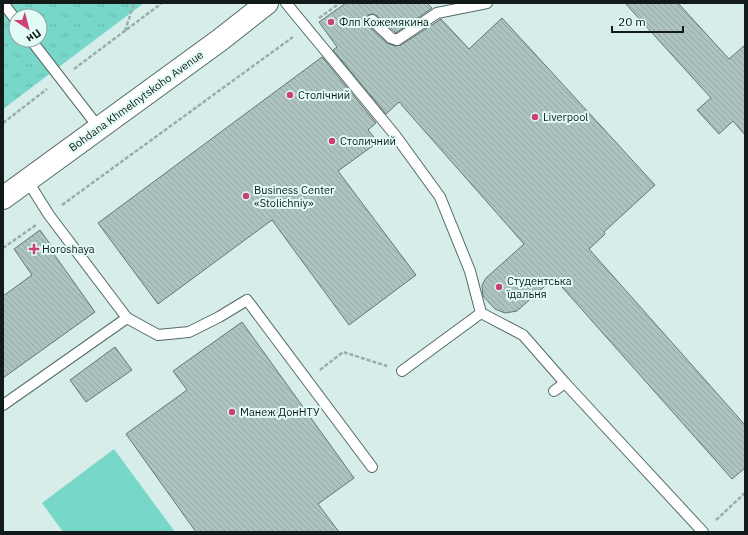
<svg xmlns="http://www.w3.org/2000/svg" width="748" height="535" viewBox="0 0 748 535" font-family="'IBM Plex Sans',sans-serif">
  <style>
    .grass { fill: #77d8c9 }
    .park { fill: url(#park-tufts); fill-rule: evenodd }
    .building { fill: url(#building-back-hatch); stroke: #637874 }
    .lines { fill: none; stroke-linecap: round; stroke-linejoin: round }
    .lane-casing { stroke: #556a66; stroke-width: 12 }
    .secondary-casing { stroke: #556a66; stroke-width: 24 }
    .path { stroke: #9aadaa; stroke-width: 2.5; stroke-dasharray: 4 2; stroke-linecap: butt }
    .lane { stroke: #fff; stroke-width: 10 }
    .secondary { stroke: #fff; stroke-width: 22 }
    .poi-dot { fill: #cc4072; stroke: #e3fbf6; stroke-width: 1.5 }
    .labels { text-anchor: middle; dominant-baseline: central; stroke-width: 4; stroke-linejoin: round; paint-order: stroke }
    .poi-label { font-size: 11px; fill: #121b19; stroke: #e3fbf6; text-anchor: start }
    .street-label { font-size: 11px; fill: #121b19; stroke: #e3fbf6 }
  </style>
  <defs>
    <pattern id="park-tufts" width="24" height="20" patternUnits="userSpaceOnUse"><rect width="24" height="20" fill="#77d8c9"/><path d="M3 7l-1-3M5 7V3M7 7l1-3M15 17l-1-3M17 17v-4M19 17l1-3" fill="none" stroke="#66b9ac"/></pattern>
    <pattern id="building-back-hatch" width="6" height="6" patternUnits="userSpaceOnUse"><rect width="6" height="6" fill="#acc3bf"/><path d="M-1 5l2 2M0 0l6 6M5-1l2 2" fill="none" stroke="#93a7a4"/></pattern>
  </defs>
  <rect width="100%" height="100%" fill="#d6ede9"/>
  <path class="grass" d="M114 449 175 532H63L42 503Z"/>
  <path class="park" d="M3 3H144L3 109ZM16 16H40V40H16Z"/>
  <g class="building">
    <path d="M346 3H427L432 8 396 33 376 15 371 14 367 16 366 21 368 25 387 43 395 46 401 45 441 19 469 49 502 18 655 185 604 232 605 234 589 249 745 425V468L732 479 554 278 517 311 505 313 495 309 483 296 482 285 486 278 524 244 399 102 386 114 333 50 337 47 319 22Z"/>
    <path d="M625 3H678L729 59 745 45V135L733 121 719 134 697 110 711 98Z"/>
    <path d="M322 57 376 123 368 130 378 142 338 171 416 275 349 325 272 220 158 304 98 223Z"/>
    <path d="M40 230 53 248 51 250 95 312 3 378V296L32 275 14 249Z"/>
    <path d="M242 322 354 478 318 504 339 532H196L126 434 187 390 173 371Z"/>
    <path d="M115 347 132 370 86 402 70 380Z"/>
  </g>
  <g class="lines">
    <defs>
      <g id="lane">
        <path d="M3 3 16 20"/>
        <path d="M286 3 395 135 440 197 470 271 481 313 523 335 565 383 703 532"/>
        <path d="M372 20 391 38 397 40 437 13 487 3"/>
        <path d="M31 40 99 128"/>
        <path d="M27 180 49 215 127 318 158 335 189 332 219 317 247 300 372 467"/>
        <path d="M402 371 481 313"/>
        <path d="M554 391 565 383"/>
        <path d="M3 405 127 318"/>
      </g>
      <path id="secondary" d="M3 198 220 40 267 3"/>
    </defs>
    <use href="#lane" class="lane-casing"/>
    <use href="#secondary" class="secondary-casing"/>
    <g class="path">
      <path d="M319 18 340 3"/>
      <path d="M125 31 134 3"/>
      <path d="M74 69 162 3"/>
      <path d="M3 123 47 89"/>
      <path d="M62 205 293 37"/>
      <path d="M3 248 36 225"/>
      <path d="M320 370 343 352 387 366"/>
      <path d="M716 520 745 493"/>
    </g>
    <use href="#lane" class="lane"/>
    <use href="#secondary" class="secondary"/>
  </g>
  <g class="poi-dot">
    <circle cx="331" cy="22" r="4"/>
    <circle cx="290" cy="95" r="4"/>
    <circle cx="535" cy="117" r="4"/>
    <circle cx="332" cy="141" r="4"/>
    <circle cx="246" cy="196" r="4"/>
    <path d="M32 243h4v4h4v4h-4v4h-4v-4h-4v-4h4z"/>
    <circle cx="499" cy="287" r="4"/>
    <circle cx="232" cy="412" r="4"/>
  </g>
  <g class="labels">
    <g class="poi-label">
      <text x="339" y="22">Флп Кожемякина</text>
      <text x="298" y="95">Столічний</text>
      <text x="543" y="117">Liverpool</text>
      <text x="340" y="141">Столичний</text>
      <text x="254" y="190">Business Center<tspan x="254" dy="13">«Stolichniy»</tspan></text>
      <text x="42" y="249">Horoshaya</text>
      <text x="507" y="281">Студентська<tspan x="507" dy="13">їдальня</tspan></text>
      <text x="240" y="412">Манеж ДонНТУ</text>
    </g>
    <g class="street-label">
      <text transform="translate(136 101) rotate(-36)">Bohdana Khmelnytskoho Avenue</text>
    </g>
  </g>
  <rect width="748" height="535" fill="none" stroke="#121b19" stroke-width="8"/>
  <g transform="translate(28 28) rotate(144)"><circle r="19" fill="#e3fbf6" stroke="#8fa19e"/>
  <path d="M0-3L7 15L0 10L-7 15Z" fill="#cc4072"/>
  <text y="-6" font-size="11" font-weight="bold" text-anchor="middle" fill="#121b19">Пн</text>
  </g>
  <path d="M612 26v6h71v-6" fill="none" stroke="#121b19" stroke-width="2"/>
  <text x="618" y="26" font-size="12" fill="#121b19" stroke="#e3fbf6" stroke-width="3" paint-order="stroke">20 m</text>
</svg>
